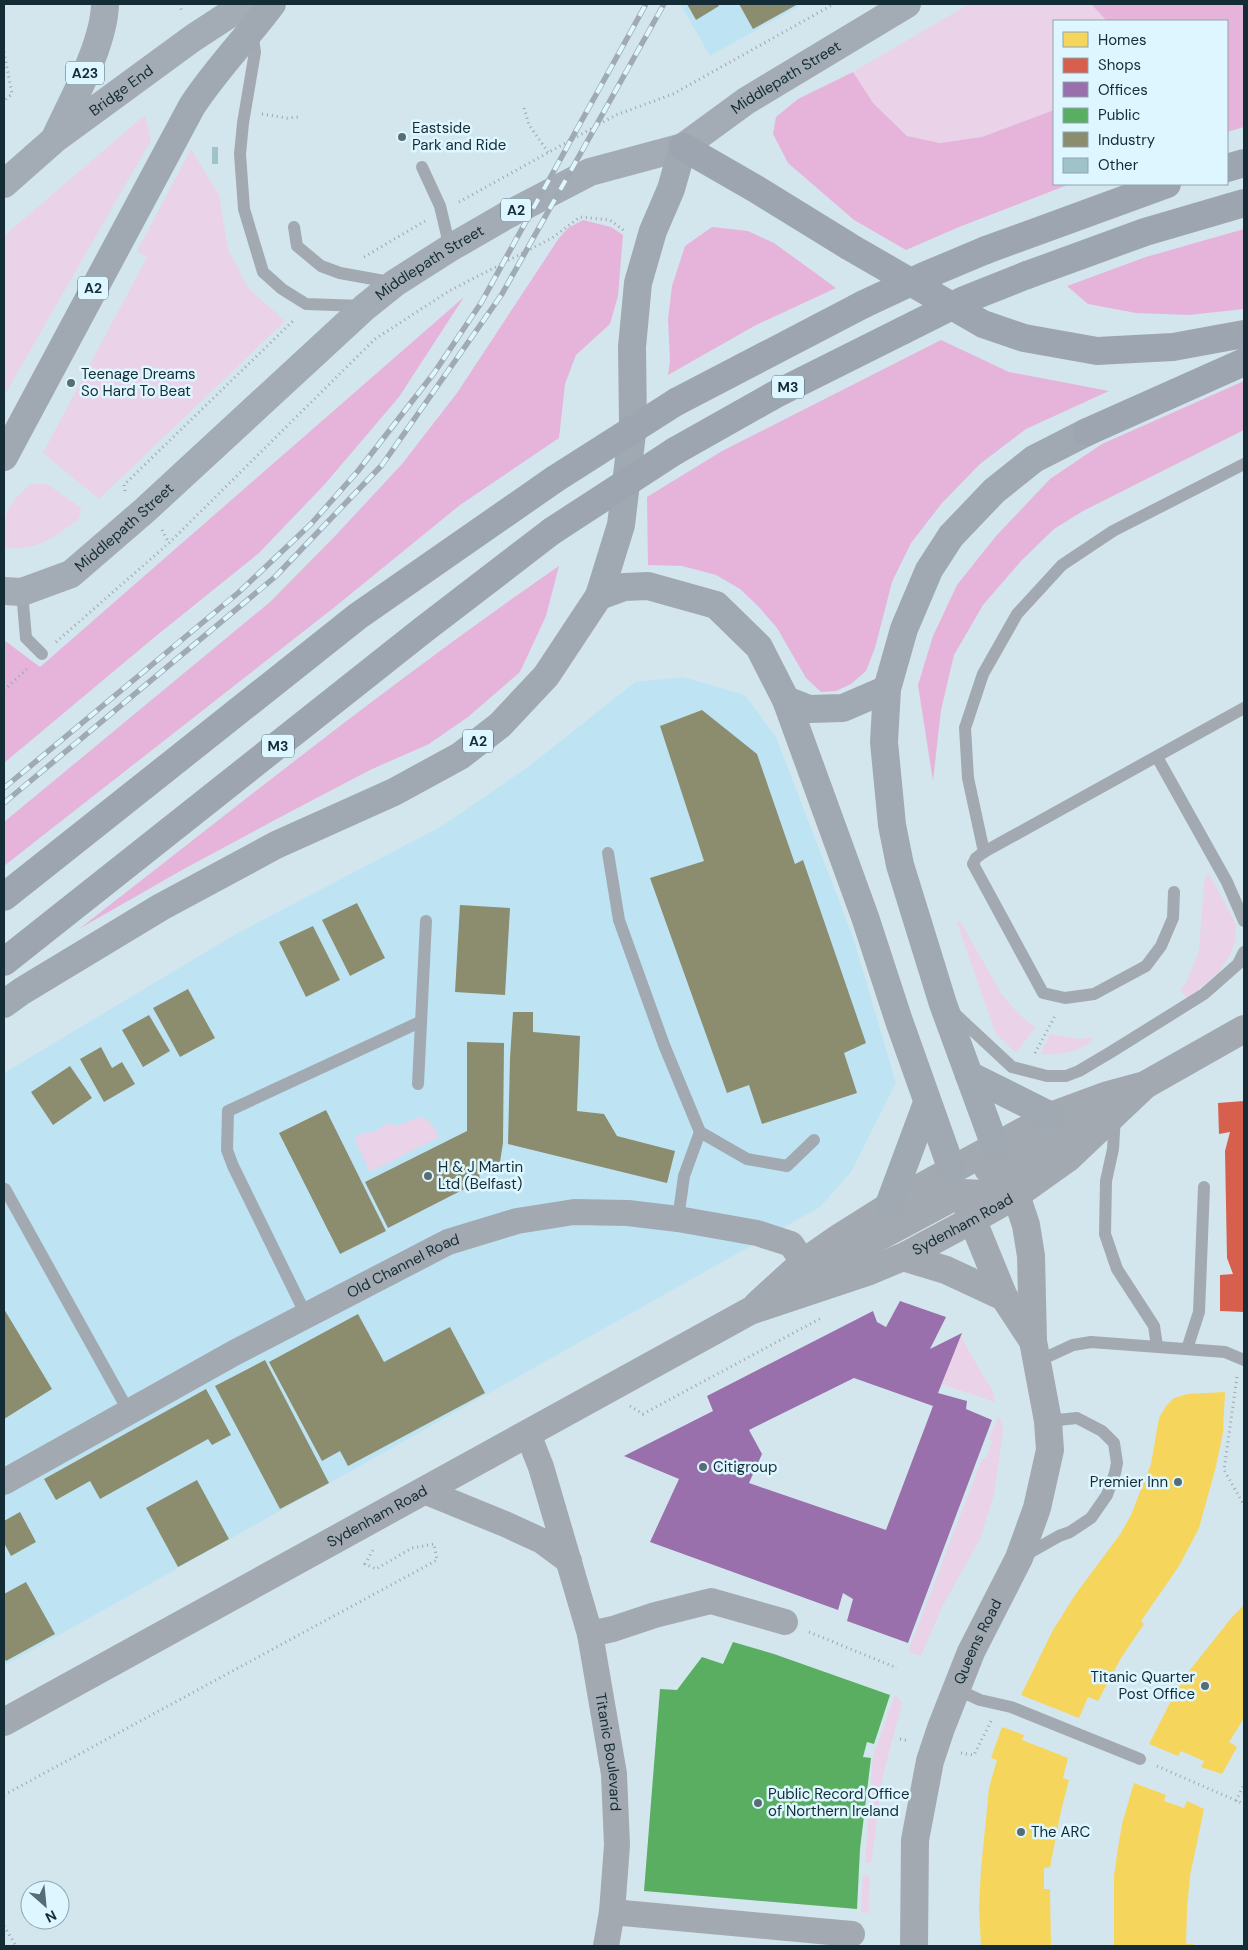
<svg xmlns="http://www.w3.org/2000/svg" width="1248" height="1950" viewBox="0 0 1248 1950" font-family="'DM Sans',sans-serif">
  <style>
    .built { fill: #bee4f4 }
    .green { fill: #ead2e8 }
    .forest { fill: #e6b4da }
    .homes { fill: #f6d55c }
    .shops { fill: #d6604d }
    .offices { fill: #9970ab; fill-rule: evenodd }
    .public { fill: #5aae61 }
    .industry { fill: #8c8c6e }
    .building { fill: #a0c3ca }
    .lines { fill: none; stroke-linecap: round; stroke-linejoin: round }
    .path { stroke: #9da5ac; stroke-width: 3; stroke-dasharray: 1 4; stroke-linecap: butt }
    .service { stroke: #a3a9b1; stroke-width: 12 }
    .minor { stroke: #a3a9b1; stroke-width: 26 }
    .tertiary { stroke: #a3a9b1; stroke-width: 28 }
    .primary { stroke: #a3acb4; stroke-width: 28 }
    .trunk { stroke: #a0a9b2; stroke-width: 28 }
    .motorway { stroke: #9da6b0; stroke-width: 28 }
    .rail-casing { stroke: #a0aab2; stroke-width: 5.5 }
    .rail { stroke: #def6ff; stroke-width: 4; stroke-dasharray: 11; stroke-linecap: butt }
    .motorway-bridge { stroke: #9da6b0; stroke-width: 28 }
    .poi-dot { fill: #576d76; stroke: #def6ff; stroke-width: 2 }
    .labels { text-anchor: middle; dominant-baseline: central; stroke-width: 5; stroke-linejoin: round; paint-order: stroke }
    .shield { fill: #def6ff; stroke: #516972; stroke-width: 1 }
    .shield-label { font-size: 14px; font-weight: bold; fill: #142c35 }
    .street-label { font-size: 15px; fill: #142c35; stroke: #def6ff }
    .poi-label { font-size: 15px; fill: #142c35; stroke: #def6ff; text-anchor: start }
  </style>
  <rect width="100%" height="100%" fill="#d3e6ee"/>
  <g class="built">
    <path d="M680 4H803L710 56Z"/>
    <path d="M683 677 745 695 776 737 853 937 896 1083 851 1172 820 1207 4 1666V1073L236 934 442 826 528 767 635 682Z"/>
  </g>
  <g class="green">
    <path d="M969 4H1091L1107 21H1054V110L982 137 940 143 907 136 873 103 853 72Z"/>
    <path d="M145 115 151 140 4 396V236Z"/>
    <path d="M191 149 219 195 228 249 248 288 285 321 99 499 43 453 147 257 137 251Z"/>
    <path d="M31 484H47L81 508 79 519C57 535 33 554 4 547 4 512 4 508 31 484Z"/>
    <path d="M1208 872 1236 924 1235 941 1230 955 1219 972 1187 999 1180 989 1186 984 1199 951 1204 883Z"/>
    <path d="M960 921 1002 995 1019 1014 1035 1028 1016 1053 996 1034 957 923Z"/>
    <path d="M1050 1034 1079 1039 1092 1037V1041C1077 1053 1059 1055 1040 1054Z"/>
    <path d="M420 1117C431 1119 434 1128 439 1137L370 1172 355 1140C359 1131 365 1134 373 1132 378 1130 383 1126 387 1123L397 1126Z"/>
    <path d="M961 1336C967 1346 972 1357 978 1367 985 1380 994 1387 995 1402L941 1384Z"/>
    <path d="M998 1417 1001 1421 1003 1431 994 1494 981 1537 942 1607 921 1656 908 1652 982 1459 986 1458 992 1442 989 1438Z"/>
    <path d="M895 1695 902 1703 883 1775 871 1863H865L873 1756Z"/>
    <path d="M863 1875 870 1876 869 1913 861 1912Z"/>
  </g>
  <g class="forest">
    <path d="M1091 4H1244V127L1227 132V21H1107Z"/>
    <path d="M853 72 873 103 907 136 940 143 982 137 1054 110V184H1070L959 227 906 250 854 220 788 163 773 134 776 117 798 99Z"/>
    <path d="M583 220 611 227 623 235 618 296 610 324 576 355 565 384 559 438 460 505 336 606 4 866V822L270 602 336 535 402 464 457 393 559 238 568 228Z"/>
    <path d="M712 227 748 231 774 243 836 288 756 325 668 375 670 361 668 319 672 286 685 246Z"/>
    <path d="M1244 229V309L1189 315 1136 313 1088 304 1067 286 1146 257Z"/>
    <path d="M464 297 399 397 325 484 259 553 156 636 4 763V640L40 667Z"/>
    <path d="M941 340 1009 372 1109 391 1026 429 980 464 942 503 911 543 892 582 875 648 866 671 851 684 836 691 821 692 806 678 777 628 758 606 740 589 716 575 682 566 648 565 647 497 722 451Z"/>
    <path d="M1244 381V430L1083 511 1054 529 1022 560 983 605 954 655 941 710 933 781 918 685 933 636 957 585 996 536 1050 479 1102 444Z"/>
    <path d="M559 566 546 616 520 672 468 717 429 744 370 770 288 813 182 870 79 929C237 806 394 680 559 566Z"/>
  </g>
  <g class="homes">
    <path d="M1225 1392 1223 1433 1215 1470 1199 1528 1179 1566 1141 1621 1144 1624 1121 1658 1098 1701 1088 1697 1079 1718 1021 1695 1053 1630 1075 1595 1121 1533 1131 1515 1151 1464 1159 1418 1166 1406 1174 1398 1188 1394Z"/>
    <path d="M1244 1605V1718L1229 1742 1237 1747 1222 1774 1201 1767 1204 1761 1181 1751 1178 1756 1149 1744 1175 1693 1190 1670 1232 1617Z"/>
    <path d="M1002 1727 1024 1735 1022 1740 1068 1758 1063 1778 1069 1780 1061 1811 1050 1867 1044 1868V1889H1050L1051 1946H981L979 1907 981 1869 989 1788 997 1760 991 1758Z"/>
    <path d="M1134 1783 1166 1795 1164 1801 1184 1808 1187 1801 1204 1809 1190 1876 1187 1909 1186 1944H1193L1194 1946H1114V1876L1118 1848 1122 1824Z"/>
  </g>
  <path class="shops" d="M1244 1101V1312L1220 1311V1275L1233 1274 1227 1258 1225 1151 1230 1132 1219 1134 1218 1103Z"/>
  <path class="offices" d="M900 1301 946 1317 930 1349 962 1333 938 1393 967 1401 966 1409 992 1420 908 1643 847 1621 853 1599 843 1593 838 1610 650 1542 679 1479 624 1456 713 1411 707 1396 873 1311 877 1322 886 1327ZM854 1378 933 1406 886 1530 749 1483 762 1454 749 1430Z"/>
  <path class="public" d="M733 1642 774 1654 890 1695 874 1744 867 1742 863 1757 871 1758 860 1849 857 1909 644 1891 660 1689 677 1690 702 1657 723 1664Z"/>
  <g class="industry">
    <path d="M687 4H718L719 6 696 20Z"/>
    <path d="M739 4H798L753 29Z"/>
    <path d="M702 710 757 754 795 864 803 860 866 1043 844 1053 857 1093 762 1124 749 1085 727 1093 650 878 704 861 660 726Z"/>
    <path d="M357 903 385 958 350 976 322 920Z"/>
    <path d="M460 905 510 908 505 995 455 992Z"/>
    <path d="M313 926 340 980 306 997 279 942Z"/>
    <path d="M188 989 215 1038 180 1057 153 1008Z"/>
    <path d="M513 1012H533V1032L580 1036 577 1111 604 1114 617 1136 675 1151 667 1183 508 1144 510 1058Z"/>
    <path d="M149 1015 170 1051 143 1067 122 1030Z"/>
    <path d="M467 1042 504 1043 503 1143 500 1162 479 1171 480 1181 388 1228 365 1182 467 1131Z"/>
    <path d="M101 1047 112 1068 122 1062 135 1084 104 1102 80 1059Z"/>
    <path d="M70 1066 92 1098 53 1125 31 1092Z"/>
    <path d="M326 1110 386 1231 340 1254 279 1133Z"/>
    <path d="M4 1309 52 1389 4 1419Z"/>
    <path d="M358 1314 384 1362 450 1327 485 1393 348 1466 340 1451 322 1461 269 1362Z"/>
    <path d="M265 1360 329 1483 280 1509 215 1386Z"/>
    <path d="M206 1389 231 1435 212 1445 208 1439 100 1499 90 1481 56 1500 44 1479Z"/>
    <path d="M197 1480 229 1539 178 1567 146 1508Z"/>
    <path d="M20 1512 36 1542 11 1556 4 1543V1521Z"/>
    <path d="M26 1582 55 1634 6 1661 4 1657V1594Z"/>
  </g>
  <rect class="building" x="212" y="147" width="6" height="17"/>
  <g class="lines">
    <g class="path">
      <path d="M181 4 180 6 182 12"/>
      <path d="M4 52 12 94 4 101"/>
      <path d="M524 108 529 125 548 152"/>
      <path d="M262 114 287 118 299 117"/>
      <path d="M459 202 616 115 673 94 834 4"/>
      <path d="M364 257 425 221"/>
      <path d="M125 491 124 485 128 481 295 319"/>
      <path d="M162 530 169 543"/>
      <path d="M56 642 169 543 375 339 449 291 552 238 580 217 610 220 626 232"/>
      <path d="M4 690 29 667"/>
      <path d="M1035 1053 1055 1016"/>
      <path d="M1237 1377 1224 1470 1244 1505"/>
      <path d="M630 1406 643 1414 823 1317"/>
      <path d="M809 1632 897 1668"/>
      <path d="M900 1739 909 1741"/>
      <path d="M961 1753 974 1755 991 1721"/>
      <path d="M1157 1766 1244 1804"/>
      <path d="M4 1795 437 1560 434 1544 412 1548 376 1569 365 1564 373 1550"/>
      <path d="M1236 1801 1244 1784"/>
      <path d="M4 1926 16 1946"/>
    </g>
    <g class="service">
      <path d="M252 32 255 52 243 123 240 154 244 209 263 272 282 289 306 304 362 306"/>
      <path d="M422 167 440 206 450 248"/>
      <path d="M294 227 297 246 321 266 340 273 395 283"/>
      <path d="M22 592 26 638 42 654"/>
      <path d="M1157 757 1227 882 1244 921"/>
      <path d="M984 852 1244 708"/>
      <path d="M608 853 619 920 664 1045 700 1132"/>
      <path d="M1174 892 1173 918 1161 946 1146 966 1094 994 1065 998 1043 993 973 864 976 858 984 852 968 778 965 728 983 674 1017 614 1062 565 1113 531 1244 464"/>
      <path d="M953 1012 1012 1067 1047 1076H1066L1079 1071 1111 1052 1204 994 1238 964 1244 952"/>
      <path d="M418 1084 426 921"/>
      <path d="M1115 1116 1113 1149 1106 1181 1105 1234 1117 1269 1154 1326 1157 1346"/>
      <path d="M5 1189 129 1412"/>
      <path d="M678 1219 684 1176 700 1132 747 1159 787 1166 814 1140"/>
      <path d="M306 1315 233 1166 227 1150 228 1111 420 1022"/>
      <path d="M1187 1349 1199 1312 1204 1187"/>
      <path d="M1038 1361 1073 1345 1091 1342 1225 1352 1244 1360"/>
      <path d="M1022 1557 1059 1536 1070 1532 1091 1518 1107 1495 1115 1473 1117 1463 1114 1443 1102 1431 1077 1418 1048 1421"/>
      <path d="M956 1689 980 1700 1011 1707 1140 1759"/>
    </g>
    <g class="minor">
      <path id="s1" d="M528 1434 541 1467 590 1634 614 1774 617 1845 612 1912 606 1946"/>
      <path id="s2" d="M4 1482 234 1353 448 1242 517 1221 574 1212 628 1213 678 1219 757 1233 791 1244 816 1281"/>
      <path d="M424 1491 505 1524 542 1541 569 1561"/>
      <path d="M590 1634 613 1629 655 1615 711 1601 785 1622"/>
      <path d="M612 1912 852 1934"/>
    </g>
    <g class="tertiary">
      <path d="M988 1169H1005L1073 1132 1097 1126"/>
      <path d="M966 1204 1004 1297 1033 1341"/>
      <path d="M903 1257 946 1270 1004 1297"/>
      <path d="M816 1268 849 1253 961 1193 1016 1195"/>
      <path d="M757 1305 804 1262 840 1237 910 1193 1051 1116 1108 1095 1145 1085 1244 1029"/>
      <path id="s3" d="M4 1722 750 1311 867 1272 903 1257 972 1220 1016 1195 1068 1158 1145 1085"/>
      <path id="s4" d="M914 1946 915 1840 930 1761 941 1728 971 1652 1019 1558 1037 1508 1050 1450 1048 1421 1033 1341 1031 1256 1026 1225 1016 1195 995 1146"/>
    </g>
    <g class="primary">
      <path d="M55 138C73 99 104 45 105 4"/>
      <path id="s5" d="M4 184 55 139 193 38 245 4"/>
      <path id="s6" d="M4 591 22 592 71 574 144 511 365 307 395 283 450 248 507 215 590 172 683 147 746 101 907 4"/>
    </g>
    <g class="trunk">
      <path d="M4 457 192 106C216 69 246 39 272 4"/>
      <path d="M599 596 624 587 648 586 716 605 759 647 786 700 865 917 899 1021 952 1170"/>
      <path d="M786 700 809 709 843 708 887 689"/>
      <path d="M4 1004 22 991 161 907 276 845 394 792 460 756 500 725 546 676 599 596 621 525 633 425 632 347 638 283 653 231 671 189 683 147"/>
      <path d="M969 1075 1051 1116"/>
      <path d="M995 1146 943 1004 900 865 892 825 884 742 887 689 904 629 929 570 951 536 994 491 1034 459 1087 432"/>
      <path d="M889 1205 927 1103"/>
    </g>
    <g class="motorway">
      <path d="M683 147 756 189 850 247 983 324 1024 338 1097 351 1173 347 1244 334"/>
      <path d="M1227 168 1244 163"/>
      <path d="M986 250 1167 184"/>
      <path d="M1027 275 1145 232 1244 203"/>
      <path d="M676 402 864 304"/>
      <path d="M1087 432 1244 362"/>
      <path d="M675 451 776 394 904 330"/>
      <path d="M4 897 358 616 555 479"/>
      <path d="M4 962 423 630 552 531"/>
    </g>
    <defs>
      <g id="rail">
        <path d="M4 788 238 593 311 524 358 471 434 373 481 303 646 4"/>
        <path d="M4 803 275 577 382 465 502 294 664 4"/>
      </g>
    </defs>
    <use href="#rail" class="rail-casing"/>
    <use href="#rail" class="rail"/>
    <g class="motorway-bridge">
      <path d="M864 304 924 276 986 250"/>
      <path d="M904 330 964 300 1027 275"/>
      <path d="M555 479 676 402"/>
      <path d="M552 531 675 451"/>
    </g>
  </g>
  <g class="poi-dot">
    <circle cx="402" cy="137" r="5"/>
    <circle cx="71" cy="383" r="5"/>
    <circle cx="428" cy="1176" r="5"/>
    <circle cx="703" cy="1467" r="5"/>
    <circle cx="1178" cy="1482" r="5"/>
    <circle cx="1205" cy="1686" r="5"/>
    <circle cx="758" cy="1803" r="5"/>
    <circle cx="1021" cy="1832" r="5"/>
  </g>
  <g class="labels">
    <g class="shield">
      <rect x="66" y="61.5" width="38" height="23" rx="4"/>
      <rect x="501" y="198.5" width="30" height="23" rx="4"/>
      <rect x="78" y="276.5" width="30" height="23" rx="4"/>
      <rect x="772" y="375.5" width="32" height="23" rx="4"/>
      <rect x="463" y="729.5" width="30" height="23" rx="4"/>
      <rect x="262" y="734.5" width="32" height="23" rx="4"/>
    </g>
    <g class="shield-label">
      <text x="85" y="73">A23</text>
      <text x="516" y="210">A2</text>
      <text x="93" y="288">A2</text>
      <text x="788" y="387">M3</text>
      <text x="478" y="741">A2</text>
      <text x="278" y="746">M3</text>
    </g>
    <g class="street-label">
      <text stroke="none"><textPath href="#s6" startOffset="951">Middlepath Street</textPath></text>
      <text stroke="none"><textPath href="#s5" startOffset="150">Bridge End</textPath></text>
      <text stroke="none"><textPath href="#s6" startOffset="546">Middlepath Street</textPath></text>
      <text stroke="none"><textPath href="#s6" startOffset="141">Middlepath Street</textPath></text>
      <text stroke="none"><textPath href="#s3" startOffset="1082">Sydenham Road</textPath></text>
      <text stroke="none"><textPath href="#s2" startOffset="454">Old Channel Road</textPath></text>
      <text stroke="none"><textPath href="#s3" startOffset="426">Sydenham Road</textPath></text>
      <text stroke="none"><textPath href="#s4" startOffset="315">Queens Road</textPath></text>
      <text stroke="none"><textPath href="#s1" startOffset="329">Titanic Boulevard</textPath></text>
    </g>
    <g class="poi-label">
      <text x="412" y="128">Eastside<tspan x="412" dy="17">Park and Ride</tspan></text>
      <text x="81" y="374">Teenage Dreams<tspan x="81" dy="17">So Hard To Beat</tspan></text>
      <text x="438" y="1167">H &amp; J Martin<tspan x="438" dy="17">Ltd (Belfast)</tspan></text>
      <text x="713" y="1467">Citigroup</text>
      <text x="1168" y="1482" text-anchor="end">Premier Inn</text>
      <text x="1195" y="1677" text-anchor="end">Titanic Quarter<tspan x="1195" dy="17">Post Office</tspan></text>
      <text x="768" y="1794">Public Record Office<tspan x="768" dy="17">of Northern Ireland</tspan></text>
      <text x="1031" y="1832">The ARC</text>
    </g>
  </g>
  <rect width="1248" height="1950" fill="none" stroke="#142c35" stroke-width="10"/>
  <rect x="1053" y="20" width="175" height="165" fill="#def6ff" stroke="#8da5ae"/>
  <rect x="1063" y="32" width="25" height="15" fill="#f6d55c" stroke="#8da5ae"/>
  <text x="1098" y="45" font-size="15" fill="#142c35">Homes</text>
  <rect x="1063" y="58" width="25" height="15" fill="#d6604d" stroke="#8da5ae"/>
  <text x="1098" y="70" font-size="15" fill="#142c35">Shops</text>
  <rect x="1063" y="82" width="25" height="15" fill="#9970ab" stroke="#8da5ae"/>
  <text x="1098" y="95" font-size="15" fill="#142c35">Offices</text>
  <rect x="1063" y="108" width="25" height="15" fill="#5aae61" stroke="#8da5ae"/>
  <text x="1098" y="120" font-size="15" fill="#142c35">Public</text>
  <rect x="1063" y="132" width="25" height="15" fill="#8c8c6e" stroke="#8da5ae"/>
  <text x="1098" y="145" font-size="15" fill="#142c35">Industry</text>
  <rect x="1063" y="158" width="25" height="15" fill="#a0c3ca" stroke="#8da5ae"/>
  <text x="1098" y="170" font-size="15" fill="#142c35">Other</text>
  <g transform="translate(45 1905) rotate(153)"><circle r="24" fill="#def6ff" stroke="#8da5ae"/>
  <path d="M0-4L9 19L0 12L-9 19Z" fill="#576d76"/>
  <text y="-8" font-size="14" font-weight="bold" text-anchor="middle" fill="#142c35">N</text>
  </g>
</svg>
